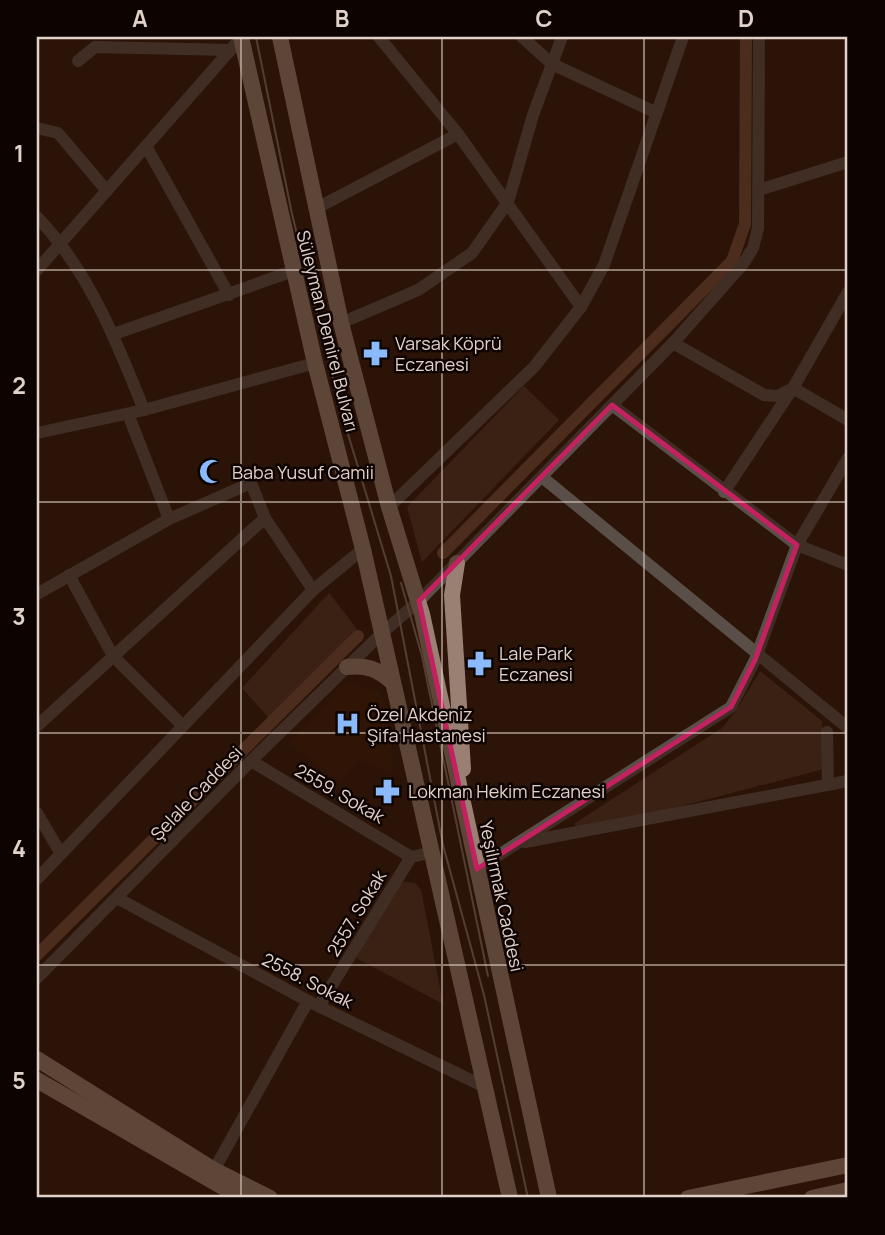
<svg xmlns="http://www.w3.org/2000/svg" width="885" height="1235" viewBox="0 0 885 1235" font-family="Manrope,sans-serif">
  <style>
    .built { fill: #351808 }
    .green { fill: #4d3225 }
    .lines { fill: none; stroke-linecap: round; stroke-linejoin: round }
    .canal { stroke: #744b36; stroke-width: 12 }
    .minor { stroke: #5a4e48; stroke-width: 12 }
    .major { stroke: #9a8073; stroke-width: 16 }
    .tram { stroke: #847066; stroke-width: 2 }
    .marked { fill: none; stroke: #c42160; stroke-width: 5; stroke-linejoin: round }
    .grid { fill: none; stroke: #e2d1c9; stroke-width: 2; stroke-opacity: 0.55 }
    .labels { text-anchor: middle; dominant-baseline: central; stroke-width: 5; stroke-linejoin: round; paint-order: stroke }
    .street-label { font-size: 18px; fill: #e2d1c9; stroke: #0d0402 }
    .poi-label { font-size: 18px; fill: #e2d1c9; stroke: #0d0402; text-anchor: start }
    .neatline { fill: none; stroke: #e2d1c9; stroke-width: 2.5 }
    .grid-label { font-size: 23px; text-anchor: middle; font-weight: bold; fill: #e2d1c9 }
  </style>
  <rect width="100%" height="100%" fill="#2c1408"/>
  <path class="built" d="M346 682 379 692 386 705 393 773 360 760 340 782 289 743Z"/>
  <g class="green">
    <path d="M524 386 559 420 422 562 407 507Z"/>
    <path d="M329 593 357 629 269 718 242 688Z"/>
    <path d="M760 671 822 721 824 769 582 832 574 824 722 728 736 711Z"/>
    <path d="M405 882 415 883 421 890 443 1004 356 958 396 884Z"/>
  </g>
  <g class="lines">
    <g class="canal">
      <path d="M443 553 732 261 745 224 746 37"/>
      <path d="M37 955 358 636"/>
    </g>
    <g class="minor">
      <path d="M379 37 458 134 581 307"/>
      <path d="M522 37 552 64 657 113"/>
      <path d="M78 61 95 47 230 50"/>
      <path d="M37 128 58 133 107 191"/>
      <path d="M146 146 229 295"/>
      <path d="M759 190 848 162"/>
      <path d="M315 209 458 134"/>
      <path d="M37 217C89 271 117 342 144 410"/>
      <path d="M37 270 241 38"/>
      <path d="M341 323 418 290 472 253 508 202 533 115 562 37"/>
      <path d="M114 334 293 271"/>
      <path d="M673 343 764 395 778 396 793 388 848 420"/>
      <path d="M612 405 797 545 848 565"/>
      <path d="M128 414 169 519"/>
      <path d="M37 433 144 410 315 363"/>
      <path d="M542 477 848 728"/>
      <path d="M724 492 793 388 848 292"/>
      <path d="M389 507 534 367 581 307 604 265 683 37"/>
      <path d="M69 575 113 656 183 726"/>
      <path d="M37 594 169 519 251 483 265 518 313 590"/>
      <path d="M37 726 265 518"/>
      <path d="M827 732 828 785"/>
      <path d="M251 761 411 857"/>
      <path d="M37 813 61 854"/>
      <path d="M525 842 848 781"/>
      <path d="M477 869 731 707 755 660 797 545 848 458"/>
      <path d="M37 879 313 590 363 549"/>
      <path d="M117 898 308 1001 485 1087"/>
      <path d="M37 978 258 754 381 634 419 601 673 343 743 264 753 248 758 228 759 37"/>
      <path d="M319 1006 411 857 433 852"/>
      <path d="M214 1170 308 1001"/>
    </g>
    <g class="major">
      <path d="M241 37 315 363 363 549 510 1198"/>
      <path d="M280 37 341 323 389 507 422 614 549 1198"/>
      <path d="M457 563 452 595 463 769"/>
      <path d="M347 667C367 665 378 669 392 682"/>
      <path d="M37 1059 214 1170 270 1198"/>
      <path d="M37 1080 242 1198"/>
      <path d="M688 1198 848 1165"/>
      <path d="M812 1198 848 1190"/>
    </g>
    <g class="tram">
      <path d="M256 37 292 214 341 411 391 576 443 845 484 995 528 1198"/>
      <path d="M401 583 422 656 488 976"/>
    </g>
  </g>
  <path d="M0 0H885V1235H0ZM612 405 797 545 755 660 731 707 477 869 419 601Z" fill="#2c1408" fill-opacity=".55" fill-rule="evenodd"/>
  <path class="marked" d="M612 405 797 545 755 660 731 707 477 869 419 601Z"/>
  <path class="grid" d="M241 37V1198M442 37V1198M644 37V1198M37 270H848M37 502H848M37 733H848M37 965H848"/>
  <defs>
    <symbol id="pharmacy-bare" viewBox="-9 -9 18 18"><path d="M-2-6h4v4h4v4h-4v4h-4v-4h-4v-4h4Z" fill="#8bbafc" stroke="#0d0402" stroke-width="2.5" paint-order="stroke"/></symbol>
    <symbol id="mosque-bare" viewBox="-9 -9 18 18"><path d="M3.5-4.9A6 6 0 1 0 3.5 4.9A5 5 0 1 1 3.5-4.9Z" fill="#8bbafc" stroke="#0d0402" stroke-width="2.5" paint-order="stroke"/></symbol>
    <symbol id="hospital-bare" viewBox="-9 -9 18 18"><path d="M-5-5h3v3.5h4V-5h3V5h-3V1.5h-4V5h-3Z" fill="#8bbafc" stroke="#0d0402" stroke-width="2.5" paint-order="stroke"/></symbol>
  </defs>
  <g fill-rule="evenodd">
    <use href="#pharmacy-bare" x="358" y="336" width="35" height="35"/>
    <use href="#mosque-bare" x="194" y="454" width="35" height="35"/>
    <use href="#pharmacy-bare" x="462" y="646" width="35" height="35"/>
    <use href="#hospital-bare" x="330" y="706" width="35" height="35"/>
    <use href="#pharmacy-bare" x="370" y="774" width="35" height="35"/>
  </g>
  <g class="labels">
    <g class="street-label">
      <text transform="translate(328 331) rotate(76)">Süleyman Demirel Bulvarı</text>
      <text transform="translate(196 793) rotate(-46)">Şelale Caddesi</text>
      <text transform="translate(340 793) rotate(30)">2559. Sokak</text>
      <text transform="translate(502 896) rotate(78)">Yeşilırmak Caddesi</text>
      <text transform="translate(356 913) rotate(-59)">2557. Sokak</text>
      <text transform="translate(308 980) rotate(27)">2558. Sokak</text>
    </g>
    <g class="poi-label">
      <text x="395" y="343">Varsak Köprü<tspan x="395" dy="21">Eczanesi</tspan></text>
      <text x="232" y="472">Baba Yusuf Camii</text>
      <text x="499" y="653">Lale Park<tspan x="499" dy="21">Eczanesi</tspan></text>
      <text x="367" y="714">Özel Akdeniz<tspan x="367" dy="21">Şifa Hastanesi</tspan></text>
      <text x="408" y="791">Lokman Hekim Eczanesi</text>
    </g>
  </g>
  <rect width="885" height="1235" fill="none" stroke="#0d0402" stroke-width="77"/>
  <rect x="38" y="38" width="808" height="1158" class="neatline"/>
  <g class="grid-label">
    <text x="140" y="27">A</text>
    <text x="342" y="27">B</text>
    <text x="544" y="27">C</text>
    <text x="746" y="27">D</text>
    <text x="19" y="162">1</text>
    <text x="19" y="394">2</text>
    <text x="19" y="625">3</text>
    <text x="19" y="857">4</text>
    <text x="19" y="1089">5</text>
  </g>
</svg>
